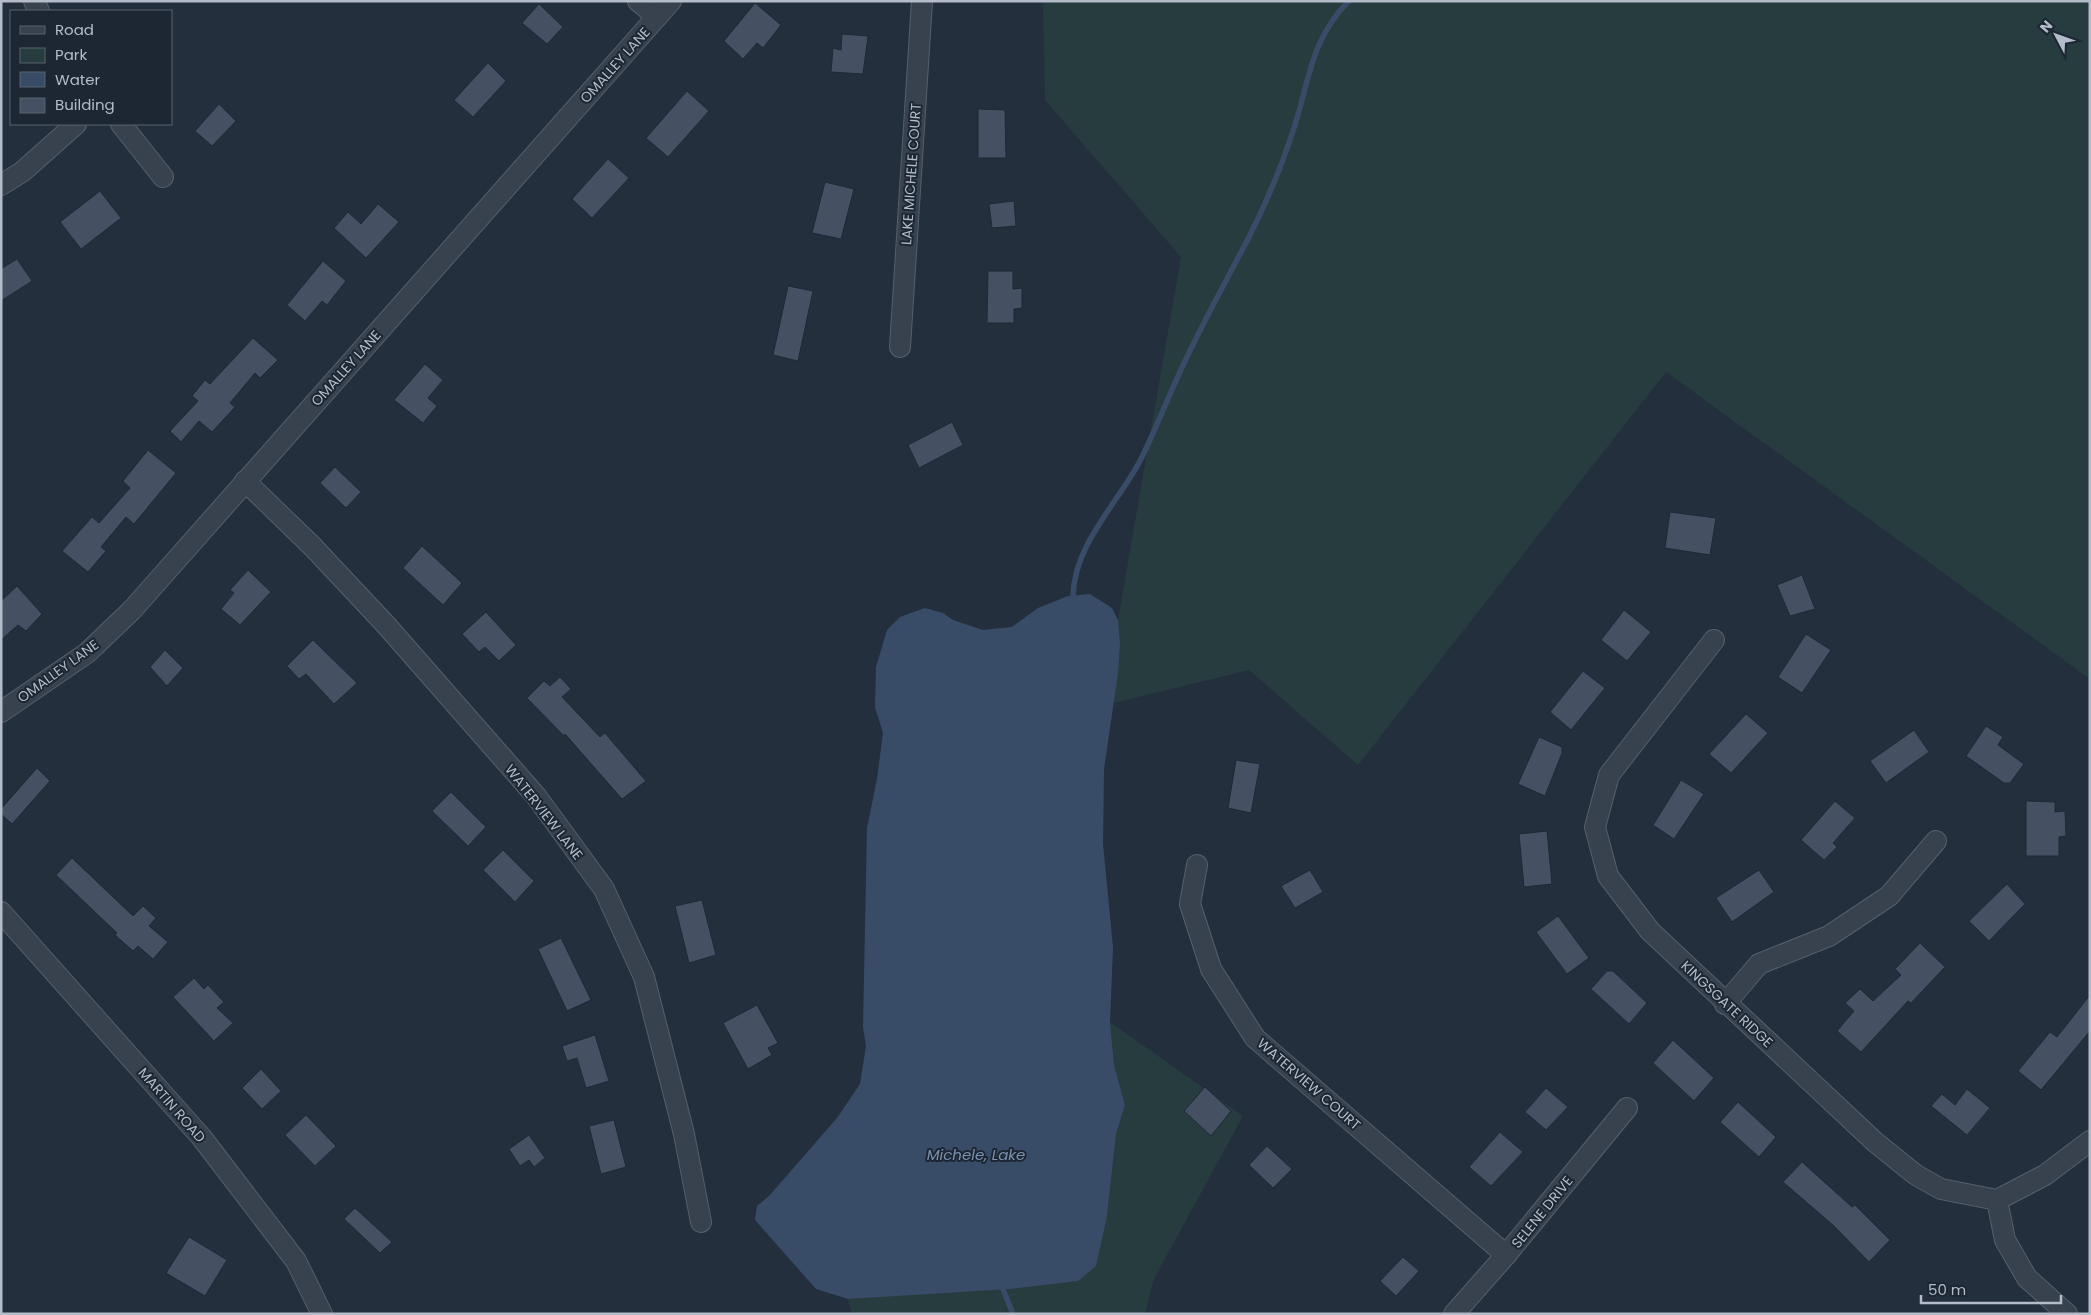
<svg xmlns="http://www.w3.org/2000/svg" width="2091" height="1315" viewBox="0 0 2091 1315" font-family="Poppins,sans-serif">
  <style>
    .green { fill: #263c3f }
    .water { fill: #394c67 }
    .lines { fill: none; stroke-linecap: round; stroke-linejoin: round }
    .stream { stroke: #394c67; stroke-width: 5.5 }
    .building { fill: #455162; stroke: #1f2835 }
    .minor-casing { stroke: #565f6c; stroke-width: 22 }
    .minor { stroke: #38414e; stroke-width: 20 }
    .labels { text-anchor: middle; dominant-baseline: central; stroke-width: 4; stroke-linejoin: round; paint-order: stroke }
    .street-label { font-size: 14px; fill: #b4bcc9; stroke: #1d2633 }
    .water-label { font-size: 15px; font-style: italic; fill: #7c92b1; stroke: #1d2633 }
  </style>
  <rect width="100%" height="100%" fill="#242f3e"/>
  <g class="green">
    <path d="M1043 1H2090V679L1666 372 1358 765 1249 670 1114 703 1118 620 1181 257 1045 100Z"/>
    <path d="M1110 1022 1243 1116 1154 1279 1145 1314H852L848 1299 1078 1281 1107 1216 1116 1134 1125 1105 1114 1065Z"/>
  </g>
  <path class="water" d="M1090 594 1112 608 1118 620 1120 644 1118 673 1104 769 1103 844 1113 947 1110 1022 1114 1065 1125 1105 1116 1134 1107 1216 1096 1266 1078 1281 1009 1289 848 1299 816 1289 755 1220 757 1206 769 1196 837 1118 860 1084 866 1046 863 1027 867 828 877 779 883 733 875 707 876 667 887 630 900 617 925 608 943 613 953 620 983 630 1012 627 1038 608 1068 596Z"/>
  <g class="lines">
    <g class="stream">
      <path d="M1073 596C1074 544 1119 502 1141 459 1157 427 1170 392 1186 359 1205 319 1227 279 1248 239 1266 204 1281 168 1293 131 1309 84 1310 39 1349 1"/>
      <path d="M1003 1289 1013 1314"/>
    </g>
  </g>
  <g class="building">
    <path d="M755 3 781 25 763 48 757 43 743 59 724 41Z"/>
    <path d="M539 4 563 27 547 44 522 23Z"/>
    <path d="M842 34 868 36 863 74 831 72 833 48 841 50Z"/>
    <path d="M488 63 506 81 473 117 454 100Z"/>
    <path d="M687 91 709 111 668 157 646 138Z"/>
    <path d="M219 104 236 121 212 146 195 131Z"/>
    <path d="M978 109 1005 110 1006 158H978Z"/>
    <path d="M608 159 629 178 592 218 572 199Z"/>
    <path d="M825 182 854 189 841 239 812 233Z"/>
    <path d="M100 191 121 218 81 249 60 222Z"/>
    <path d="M1014 201 1016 226 992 228 989 204Z"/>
    <path d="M378 204 399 222 366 258 334 228 348 212 361 224Z"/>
    <path d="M17 259 32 281 1 301V269Z"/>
    <path d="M323 261 346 281 327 305 322 301 305 321 287 305Z"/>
    <path d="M988 271H1013V289L1022 288V308L1014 309V323H987Z"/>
    <path d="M788 286 813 291 798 361 773 355Z"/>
    <path d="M253 338 278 360 260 378 255 373 230 403 235 407 212 432 199 421 181 442 170 431 198 401 192 396 205 380 210 384Z"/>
    <path d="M425 364 443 380 428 398 437 406 423 423 394 400Z"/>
    <path d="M952 422 963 445 919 468 908 445Z"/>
    <path d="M148 450 176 473 134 524 126 517 101 547 106 551 88 572 62 551 92 517 99 523 130 488 123 481Z"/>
    <path d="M335 467 361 492 346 508 320 483Z"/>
    <path d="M1670 512 1716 518 1710 555 1665 548Z"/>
    <path d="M422 546 462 583 443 605 403 568Z"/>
    <path d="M248 570 271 592 240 625 221 609 234 593 230 590Z"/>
    <path d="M1802 575 1815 609 1790 616 1777 585Z"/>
    <path d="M17 586 42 614 26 631 18 625 1 640V601Z"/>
    <path d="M1624 610 1651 632 1627 661 1601 640Z"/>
    <path d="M486 612 516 645 499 661 485 647 479 652 462 634Z"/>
    <path d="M1806 634 1831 650 1802 693 1778 677Z"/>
    <path d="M313 640 357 683 334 704 306 674 299 679 287 666Z"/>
    <path d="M165 650 183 668 167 686 150 667Z"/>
    <path d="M1583 671 1605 688 1571 730 1550 712Z"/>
    <path d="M560 677 571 689 562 697 600 737 605 733 646 781 622 799 565 734 564 736 527 698 544 681 550 686Z"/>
    <path d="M1746 714 1768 733 1731 773 1709 754Z"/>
    <path d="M1986 726 2003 737 1998 745 2024 764 2010 783H2004L1966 756Z"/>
    <path d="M1914 730 1929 752 1886 783 1870 761Z"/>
    <path d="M1539 737 1562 747V753L1545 796 1518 784Z"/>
    <path d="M1236 760 1260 764 1251 813 1228 808Z"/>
    <path d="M37 768 50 781 12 824 1 814V809Z"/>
    <path d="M1681 780 1704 794 1674 839 1653 825Z"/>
    <path d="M451 792 486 827 468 846 432 811Z"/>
    <path d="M1835 801 1855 818 1833 843 1837 847 1824 860 1801 840Z"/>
    <path d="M2026 801 2055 802V812L2065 811 2066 836 2059 837V856H2026Z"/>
    <path d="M1547 831 1552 884 1524 887 1519 834Z"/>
    <path d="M503 850 534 881 515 902 483 870Z"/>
    <path d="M72 858 133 916 143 906 156 918 149 926 168 942 153 959 138 946 133 951 115 935 117 933 56 875Z"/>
    <path d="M1310 870 1323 892 1295 908 1281 886Z"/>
    <path d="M1759 870 1774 892 1732 922 1716 898Z"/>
    <path d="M2007 884 2025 904 1989 941 1969 921Z"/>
    <path d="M702 900 716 955 689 963 675 906Z"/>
    <path d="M1558 916 1589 958 1567 974 1536 932Z"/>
    <path d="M561 938 591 1000 567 1011 538 949Z"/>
    <path d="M1920 943 1945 967 1911 1003 1908 1001 1861 1052 1837 1031 1854 1011 1845 1003 1860 989 1873 1001 1901 975 1895 969Z"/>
    <path d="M1607 971H1613L1647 1003 1629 1024 1591 989Z"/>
    <path d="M194 978 204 989 208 985 224 1002 217 1008 233 1023 214 1041 173 997Z"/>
    <path d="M2090 995V1031L2041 1090 2018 1071 2050 1032 2057 1037Z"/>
    <path d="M757 1005 778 1043 768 1048 772 1055 748 1069 723 1023Z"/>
    <path d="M595 1035 609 1081 586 1088 577 1058 567 1061 562 1046Z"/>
    <path d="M1673 1040 1714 1078 1694 1101 1653 1063Z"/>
    <path d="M261 1069 281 1091 262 1109 242 1088Z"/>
    <path d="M1205 1087 1231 1111 1211 1136 1184 1111Z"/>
    <path d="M1546 1088 1568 1107 1546 1130 1525 1112Z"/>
    <path d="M1967 1089 1990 1108 1967 1135 1931 1106 1942 1094 1955 1105Z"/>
    <path d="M1738 1102 1776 1137 1759 1157 1720 1122Z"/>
    <path d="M306 1115 336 1146 315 1166 285 1135Z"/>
    <path d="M614 1120 626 1167 601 1174 589 1126Z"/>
    <path d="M1500 1132 1523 1152 1491 1186 1469 1167Z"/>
    <path d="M529 1135 545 1158 534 1167 529 1160 520 1166 509 1149Z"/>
    <path d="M1267 1146 1292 1169 1273 1188 1249 1165Z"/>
    <path d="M1802 1162 1852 1207 1855 1205 1890 1240 1869 1262 1834 1226 1783 1182Z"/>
    <path d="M355 1208 392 1242 380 1253 344 1219Z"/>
    <path d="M189 1237 227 1260 205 1296 166 1273Z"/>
    <path d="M1403 1257 1419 1271 1396 1296 1380 1281Z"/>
  </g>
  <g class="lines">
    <defs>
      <g id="minor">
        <path d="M34 1 39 11"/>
        <path d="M638 1 657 17"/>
        <path d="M121 124 163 177"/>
        <path d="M1 185 22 172 76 124"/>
        <path d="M900 347 922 1"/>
        <path d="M245 481 313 547 387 626 536 796 604 889 644 977 684 1134 701 1222"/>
        <path d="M1714 640 1609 775 1595 827 1608 876 1650 931 1875 1142 1916 1175 1941 1189 1997 1200 2045 1175 2090 1141"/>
        <path d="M1 712 87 653 132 610 671 1"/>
        <path d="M1197 865 1190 904 1211 969 1255 1038 1506 1255"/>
        <path d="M1 912 202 1138 296 1261 322 1314"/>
        <path d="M1725 1004 1759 964 1829 936 1889 896 1936 841"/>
        <path d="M1997 1200 2005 1240 2027 1278 2067 1314"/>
        <path d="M1454 1314 1506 1255 1627 1108"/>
      </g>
    </defs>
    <use href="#minor" class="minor-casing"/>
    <use href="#minor" class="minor"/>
  </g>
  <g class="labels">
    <g class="street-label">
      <text transform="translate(615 65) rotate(-48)">OMALLEY LANE</text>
      <text transform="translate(911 174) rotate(-86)">LAKE MICHELE COURT</text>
      <text transform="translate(346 368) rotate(-48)">OMALLEY LANE</text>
      <text transform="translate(58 671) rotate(-36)">OMALLEY LANE</text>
      <text transform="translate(544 812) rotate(52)">WATERVIEW LANE</text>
      <text transform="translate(1727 1004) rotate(43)">KINGSGATE RIDGE</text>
      <text transform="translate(1309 1084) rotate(41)">WATERVIEW COURT</text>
      <text transform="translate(172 1105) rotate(49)">MARTIN ROAD</text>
      <text transform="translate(1542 1212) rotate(-51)">SELENE DRIVE</text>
    </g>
    <g class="water-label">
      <text x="976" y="1154">Michele, Lake</text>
    </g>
  </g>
  <rect width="2091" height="1315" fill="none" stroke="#b4bcc9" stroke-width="5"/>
  <rect x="10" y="10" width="162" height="115" fill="#1d2633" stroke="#59626f"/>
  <rect x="20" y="26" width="25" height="8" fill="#38414e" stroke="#59626f"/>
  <text x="55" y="35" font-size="15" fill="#b4bcc9">Road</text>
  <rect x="20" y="48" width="25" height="15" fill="#263c3f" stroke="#59626f"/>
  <text x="55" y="60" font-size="15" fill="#b4bcc9">Park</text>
  <rect x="20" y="72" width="25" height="15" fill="#394c67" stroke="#59626f"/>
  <text x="55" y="85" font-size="15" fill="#b4bcc9">Water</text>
  <rect x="20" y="98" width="25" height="15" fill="#455162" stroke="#59626f"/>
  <text x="55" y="110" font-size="15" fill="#b4bcc9">Building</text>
  <g transform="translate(2056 35) rotate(311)" stroke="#1d2633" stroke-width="4" paint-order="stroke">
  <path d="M0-4L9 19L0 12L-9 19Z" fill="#b4bcc9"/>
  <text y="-8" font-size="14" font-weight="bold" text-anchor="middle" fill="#b4bcc9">N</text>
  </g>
  <path d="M1921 1295v8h140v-8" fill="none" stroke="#b4bcc9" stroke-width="2.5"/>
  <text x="1928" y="1295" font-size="15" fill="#b4bcc9" stroke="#1d2633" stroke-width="4" paint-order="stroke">50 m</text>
</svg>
